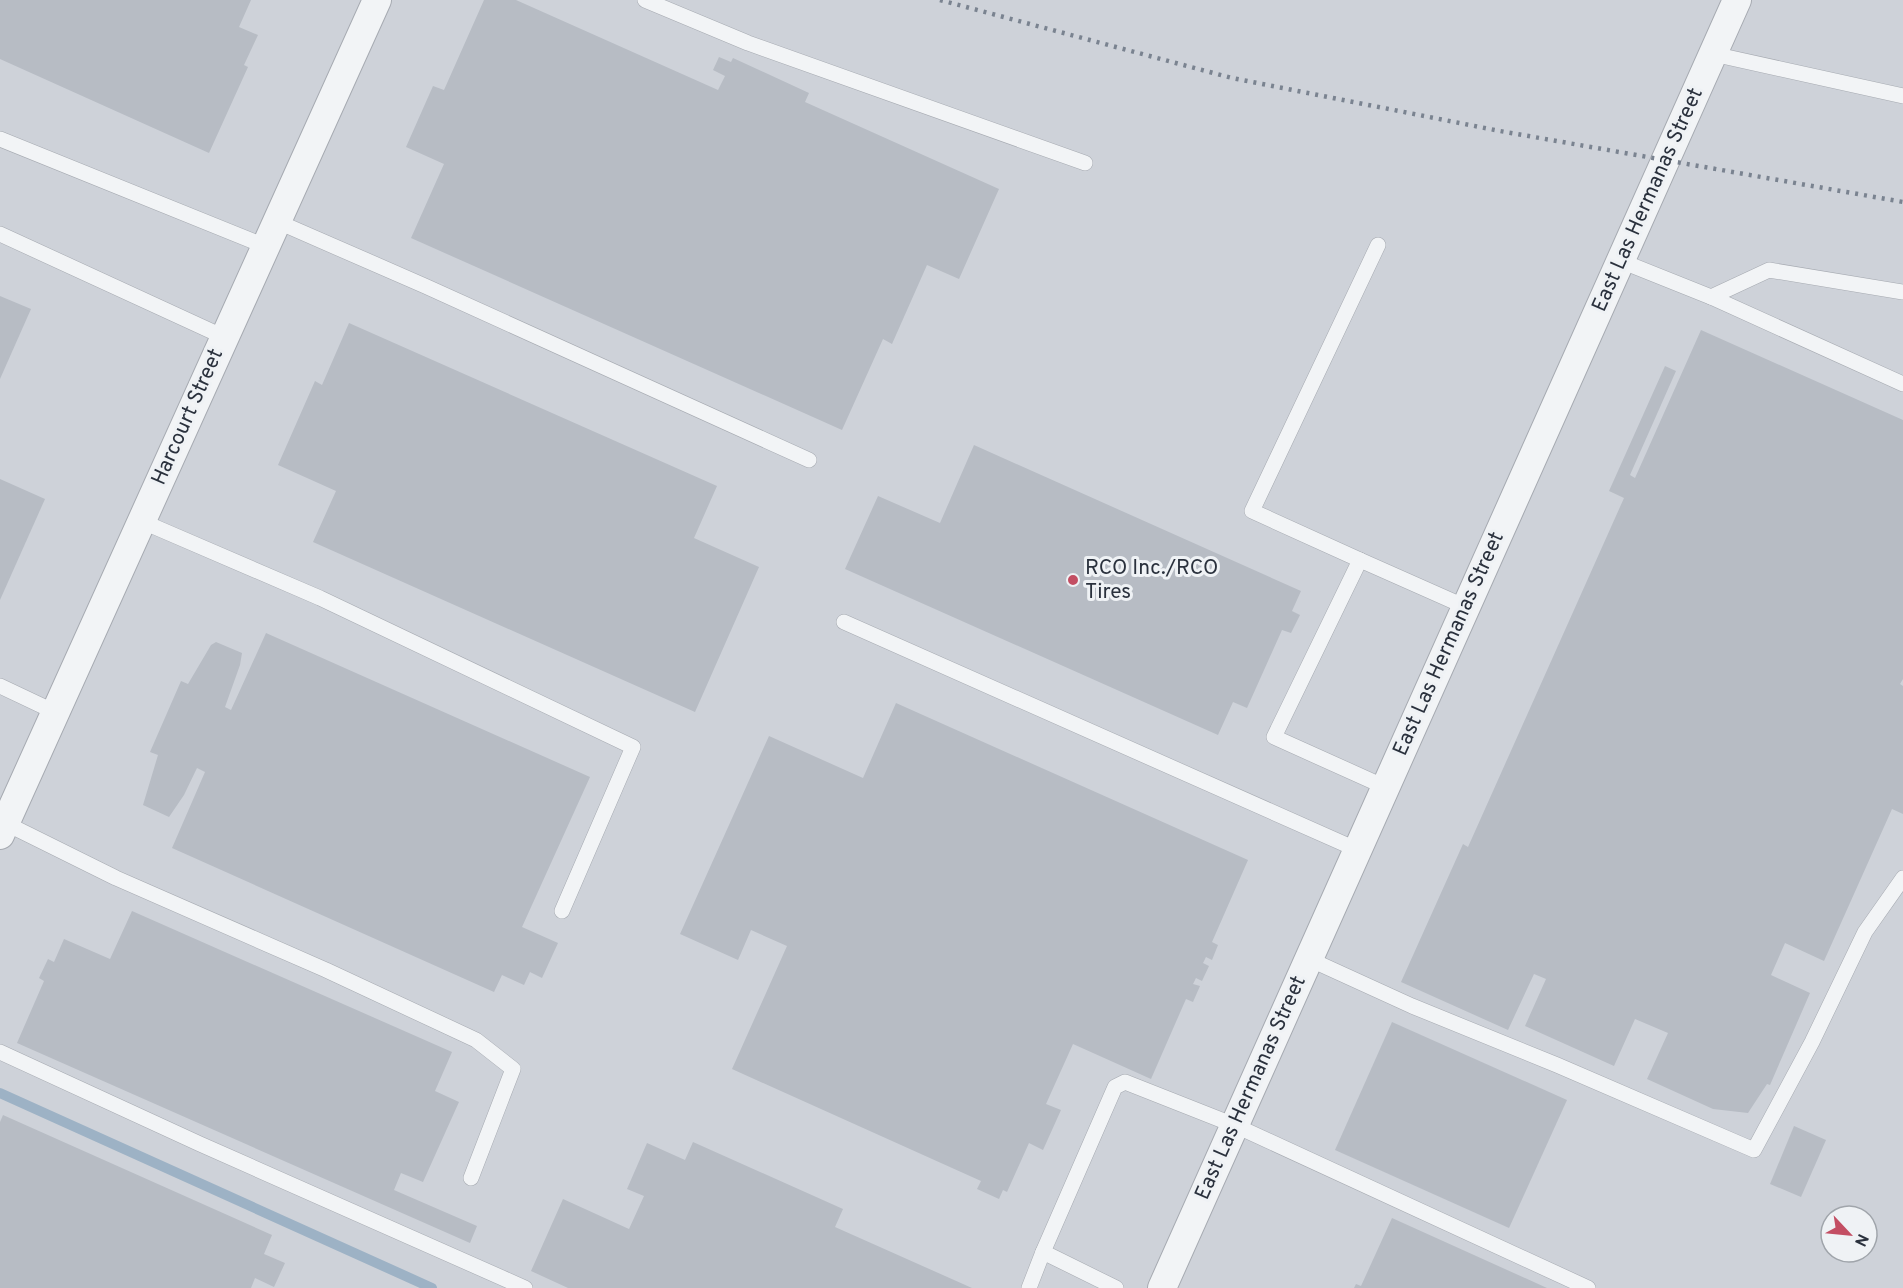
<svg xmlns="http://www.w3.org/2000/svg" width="1903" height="1288" viewBox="0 0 1903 1288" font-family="Overpass,sans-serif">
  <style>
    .built { fill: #ced2d9; fill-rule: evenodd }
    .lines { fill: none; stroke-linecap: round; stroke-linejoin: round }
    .stream { stroke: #9db2c5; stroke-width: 10 }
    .building { fill: #b7bcc4 }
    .lane-casing { stroke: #a6aab1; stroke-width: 16 }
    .street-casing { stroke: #a6aab1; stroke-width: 30 }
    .lane { stroke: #f2f4f6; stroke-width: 15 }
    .street { stroke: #f2f4f6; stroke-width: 28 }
    .rail { stroke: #7a8390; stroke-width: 4.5; stroke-dasharray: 3 6; stroke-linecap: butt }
    .poi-dot { fill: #c34e63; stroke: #eff2f5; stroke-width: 2 }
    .labels { text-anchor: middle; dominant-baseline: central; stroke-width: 6; stroke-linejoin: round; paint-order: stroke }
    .street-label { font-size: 21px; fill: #2a313d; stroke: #eff2f5 }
    .poi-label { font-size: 21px; fill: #2a313d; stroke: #eff2f5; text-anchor: start }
  </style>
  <rect width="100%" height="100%" fill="#e0e3e8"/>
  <path class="built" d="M0 0H1903V1288H0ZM1831 1216H1867V1252H1831Z"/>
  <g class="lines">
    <path class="stream" d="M0 1093 432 1288"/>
  </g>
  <g class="building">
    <path d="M0 0H251L239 27 258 35 244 65 248 67 209 153 0 59Z"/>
    <path d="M484 0H516L718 90 725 76 713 70 719 57 731 62 733 58 809 93 805 102 999 189 959 279 927 265 892 344 883 339 842 430 411 238 444 164 406 147 433 86 444 90Z"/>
    <path d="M0 296 31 309 0 379Z"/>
    <path d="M349 323 717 486 694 538 759 567 695 712 313 542 336 491 278 465 315 381 322 385Z"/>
    <path d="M1701 330 1903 420V679L1900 684 1903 686V814L1892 809 1824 961 1785 943 1771 975 1810 993 1770 1085 1767 1084 1748 1113 1713 1109 1647 1079 1668 1033 1635 1019 1614 1066 1525 1026 1546 979 1534 974 1508 1030 1401 982 1463 844 1468 847 1624 498 1609 491 1665 366 1676 371 1630 475 1635 478Z"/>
    <path d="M974 445 1301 591 1292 611 1300 615 1291 633 1282 630 1247 708 1233 702 1218 735 845 569 878 496 940 523Z"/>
    <path d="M0 479 45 499 0 600Z"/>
    <path d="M266 633 590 777 522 927 558 943 542 978 530 972 524 985 502 975 494 992 172 848 205 772 197 768 184 795 169 817 143 805 158 755 150 752 181 681 188 684 211 645 216 642 242 653 240 665 225 707 231 710Z"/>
    <path d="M896 703 1248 860 1212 942 1218 945 1212 960 1206 957 1203 963 1209 966 1202 981 1196 978 1193 984 1200 986 1193 1002 1186 999 1151 1079 1073 1044 1046 1104 1061 1110 1043 1150 1029 1143 1007 1192 1003 1190 999 1199 977 1189 981 1181 732 1069 787 946 751 930 738 960 680 934 769 736 863 778Z"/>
    <path d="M132 911 452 1052 435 1091 459 1102 423 1182 401 1173 394 1190 477 1226 470 1243 17 1043 44 981 39 978 48 959 54 962 64 939 110 959Z"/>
    <path d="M1392 1022 1567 1100 1509 1228 1335 1150Z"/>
    <path d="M3 1115 272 1235 264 1254 285 1263 274 1287 255 1278 251 1288H0V1122Z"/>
    <path d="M1794 1126 1826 1140 1801 1197 1770 1184Z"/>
    <path d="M693 1142 843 1209 835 1227 972 1288H568L531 1271 563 1199 629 1229 644 1196 627 1189 647 1143 685 1160Z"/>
    <path d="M1392 1218 1547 1288H1354L1356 1284 1361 1286Z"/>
  </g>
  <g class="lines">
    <defs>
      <g id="lane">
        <path d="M645 0 748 43 1085 163"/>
        <path d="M1713 54 1903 96"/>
        <path d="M0 139 265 246"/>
        <path d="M276 221 425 286 809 460"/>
        <path d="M0 234 224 337"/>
        <path d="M1621 261 1711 297 1769 270 1903 292"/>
        <path d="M1711 297 1903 384"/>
        <path d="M141 521 320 598 633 747 562 911"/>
        <path d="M1360 560 1252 511 1378 245"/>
        <path d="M844 622 1358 850"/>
        <path d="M0 686 55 712"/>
        <path d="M1385 787 1274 737 1360 560 1466 607"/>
        <path d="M5 823 116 878 326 970 476 1040 513 1069 471 1178"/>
        <path d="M1309 959 1412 1006 1557 1065 1754 1150 1812 1042 1865 932 1903 878"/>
        <path d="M0 1052 200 1144 525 1288"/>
        <path d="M1029 1288 1043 1252"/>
        <path d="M1116 1288 1043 1252 1115 1087 1125 1082 1234 1125 1588 1288"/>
      </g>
      <g id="street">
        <path d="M0 835 377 0"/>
        <path d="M1162 1288 1737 0"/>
      </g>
    </defs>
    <use href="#lane" class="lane-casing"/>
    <use href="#street" class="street-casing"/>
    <use href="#lane" class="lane"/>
    <use href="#street" class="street"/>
    <path class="rail" d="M940 0 1232 78 1500 131 1903 202"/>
  </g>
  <circle class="poi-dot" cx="1073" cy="580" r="6"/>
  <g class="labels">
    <g class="street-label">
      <text transform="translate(1648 200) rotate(-66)">East Las Hermanas Street</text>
      <text transform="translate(188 417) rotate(-66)">Harcourt Street</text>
      <text transform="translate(1449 644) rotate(-66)">East Las Hermanas Street</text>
      <text transform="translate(1251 1088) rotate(-66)">East Las Hermanas Street</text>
    </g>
    <g class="poi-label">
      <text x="1085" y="568">RCO Inc./RCO<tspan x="1085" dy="24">Tires</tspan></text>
    </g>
  </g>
  <g transform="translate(1849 1234) rotate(116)"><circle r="28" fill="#eff2f5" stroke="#a0a5ab" stroke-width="1.5"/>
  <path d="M0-4.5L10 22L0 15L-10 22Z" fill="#c34e63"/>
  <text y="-9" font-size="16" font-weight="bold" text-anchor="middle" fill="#2a313d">N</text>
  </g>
</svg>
